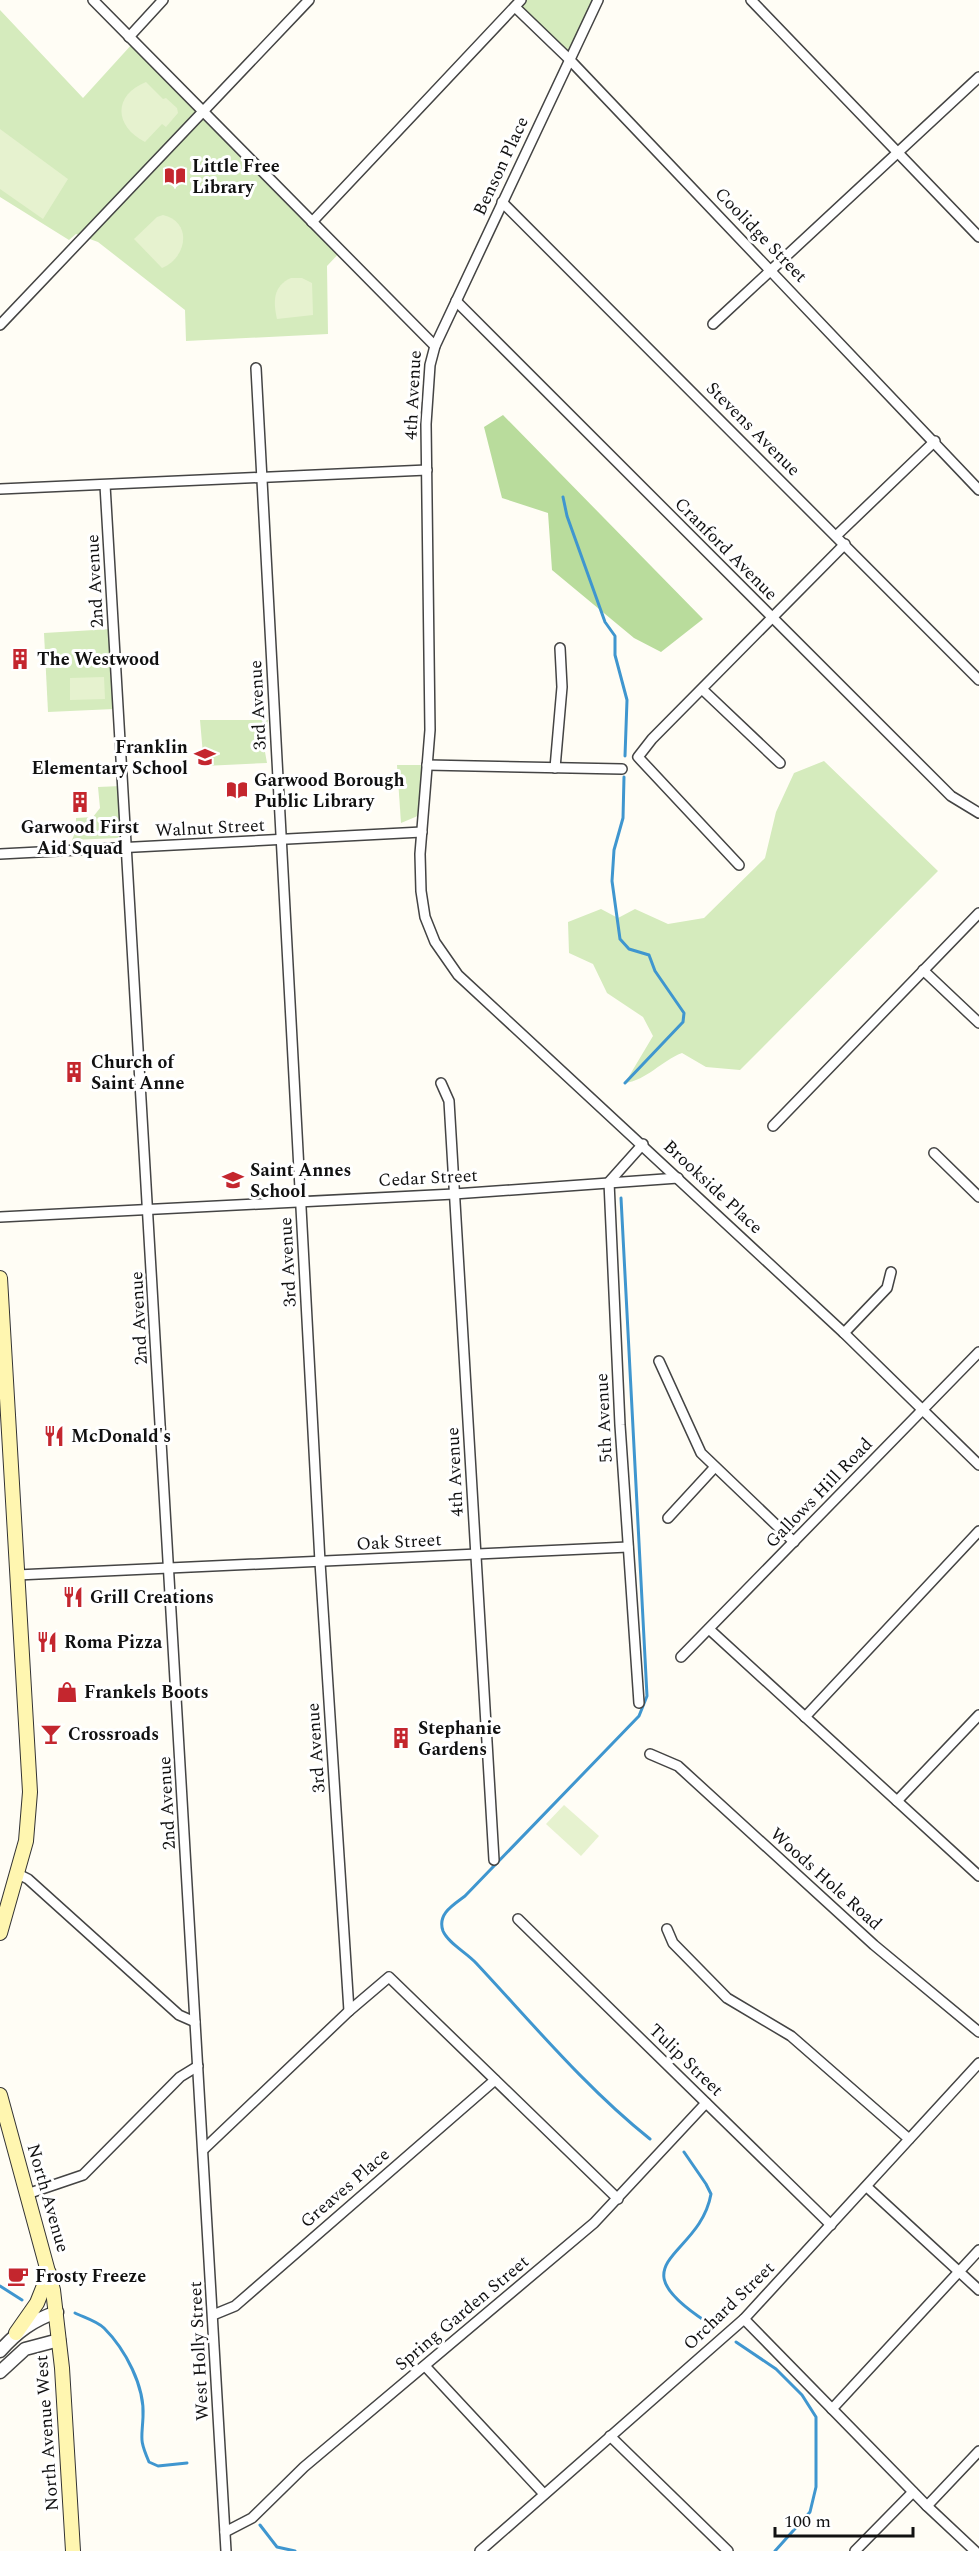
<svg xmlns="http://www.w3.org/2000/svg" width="979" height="2551" viewBox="0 0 979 2551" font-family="Spectral,serif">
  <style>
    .green { fill: #d5ebbd }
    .forest { fill: #b9dc9c }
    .pitch { fill: #e6f2cf }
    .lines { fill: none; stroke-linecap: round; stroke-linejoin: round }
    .stream { stroke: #3f96cf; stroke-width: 3 }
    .minor-casing { stroke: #444; stroke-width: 12 }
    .tertiary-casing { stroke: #444; stroke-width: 15 }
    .secondary-casing { stroke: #333; stroke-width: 16 }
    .minor { stroke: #fff; stroke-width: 9 }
    .tertiary { stroke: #fff; stroke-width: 12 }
    .secondary { stroke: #fff6b0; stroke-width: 14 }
    .labels { text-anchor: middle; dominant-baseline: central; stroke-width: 6; stroke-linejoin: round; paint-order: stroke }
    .poi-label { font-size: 18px; font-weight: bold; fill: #111; stroke: #fff; text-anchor: start }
    .street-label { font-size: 18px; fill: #111; stroke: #fff }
  </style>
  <rect width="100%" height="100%" fill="#fffdf5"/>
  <g class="green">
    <path d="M521 0H598L569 59 515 7Z"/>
    <path d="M0 10 83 98 133 43 343 249 327 266 328 334 186 341 185 310 98 242 76 234 69 240 0 197Z"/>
    <path d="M111 629 114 709 48 712 44 633Z"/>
    <path d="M200 720H268L263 741 267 763 204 766Z"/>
    <path d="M824 761 938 871 740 1070 706 1067 682 1053C661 1061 647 1080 625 1083L653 1036 643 1017 607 993 593 964 569 953 568 922 601 909 618 918 635 909 668 924 704 918 765 858 776 812 794 773Z"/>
    <path d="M397 765H427L420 815 401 823Z"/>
    <path d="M121 786 122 834 118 838 72 840 76 830V818L93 817 100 808 98 787Z"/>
  </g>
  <path class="forest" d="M503 415 703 619 661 652 634 638 552 570 548 513 502 498 484 427Z"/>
  <g class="pitch">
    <path d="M146 82 163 99 166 98 177 108 178 113 166 127 162 124 145 142C114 126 113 95 146 82Z"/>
    <path d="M0 129 68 179 43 219 0 189Z"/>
    <path d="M163 215C193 222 187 258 162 268L134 239 157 217Z"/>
    <path d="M291 278H302L312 283 313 315 277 319C273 301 273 286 291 278Z"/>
    <path d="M104 677 105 699 70 700V678Z"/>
    <path d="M564 1805 599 1836 581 1856 546 1824Z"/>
  </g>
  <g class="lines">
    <g class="stream">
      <path d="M563 497 567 516 605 622 615 636V655L627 700 625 756"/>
      <path d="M624 777 623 818 614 850 612 881 620 939 629 949 649 955 655 971 684 1013 683 1022 625 1083"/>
      <path d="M621 1198 647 1696 639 1716 465 1896C453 1905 437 1914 443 1931 448 1943 467 1953 476 1963 532 2023 586 2088 650 2139"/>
      <path d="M684 2152 706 2184 711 2194C699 2261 608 2261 716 2328"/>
      <path d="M0 2286 22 2300"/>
      <path d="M75 2313C83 2317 97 2321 104 2328 125 2349 145 2386 143 2417 142 2439 139 2439 149 2462L158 2466 187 2463"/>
      <path d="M736 2342 776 2369 802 2395 816 2417V2487L810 2512 775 2551"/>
      <path d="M260 2525 277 2547 295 2551"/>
    </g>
    <defs>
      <g id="minor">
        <path d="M93 0 435 346"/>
        <path d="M598 0 435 346 430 365 426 424 430 730 420 854 421 891 425 917 435 942 458 975 844 1333 979 1465"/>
        <path d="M751 0 979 237"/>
        <path d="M515 7 569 59 979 490"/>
        <path d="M129 37 163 0"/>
        <path d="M502 202 979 680"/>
        <path d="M312 222 521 0"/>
        <path d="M456 301 951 796 979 813"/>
        <path d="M713 324 979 77"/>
        <path d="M0 325 309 0"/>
        <path d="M256 368 320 1562 349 2011"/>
        <path d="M105 485 226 2551"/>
        <path d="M0 489 427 470"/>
        <path d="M836 536 935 441"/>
        <path d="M703 690 780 763"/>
        <path d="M427 765 622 769"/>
        <path d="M555 768 562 687 560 648"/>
        <path d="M0 854 422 832"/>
        <path d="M739 865 638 757 652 739 845 544"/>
        <path d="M923 970 979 1023"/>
        <path d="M441 1083 449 1101 494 1860"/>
        <path d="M773 1126 979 913"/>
        <path d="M934 1153 979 1197"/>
        <path d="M0 1217 454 1194 678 1178"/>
        <path d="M844 1333 887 1288 891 1272"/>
        <path d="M659 1361 701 1453 794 1542"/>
        <path d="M668 1518 714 1468"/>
        <path d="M17 1575 628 1547"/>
        <path d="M709 1629 979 1876"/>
        <path d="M681 1657 979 1352"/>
        <path d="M639 1703 620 1425 609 1182 643 1144"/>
        <path d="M805 1717 979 1531"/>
        <path d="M650 1754 678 1766 874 1945 979 2032"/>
        <path d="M897 1801 979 1715"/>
        <path d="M18 1874 28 1879 179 2015 195 2022"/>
        <path d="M518 1919 831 2225"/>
        <path d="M667 1929 673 1943 727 1998 791 2036 909 2139"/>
        <path d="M204 2149 349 2011 389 1977 618 2199"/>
        <path d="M867 2187 979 2290"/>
        <path d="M27 2194 83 2175 180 2077 198 2066"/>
        <path d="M213 2315 235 2306 495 2080"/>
        <path d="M744 2319 927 2506 975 2551"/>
        <path d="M425 2366 544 2494"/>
        <path d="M832 2409 979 2250"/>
        <path d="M610 2436 728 2551"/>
        <path d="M927 2506 979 2451"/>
        <path d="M225 2532 252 2518 304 2467 594 2223 706 2103"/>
        <path d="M480 2551 744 2319 979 2063"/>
        <path d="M855 2551 913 2492"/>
      </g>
      <g id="tertiary">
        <path d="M0 2351C17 2332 33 2320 57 2312"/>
        <path d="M0 2372 25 2349 59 2340"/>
      </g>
      <g id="secondary">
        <path d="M0 1278 30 1792 26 1841 0 1933"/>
        <path d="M0 2095 53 2290 62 2368 73 2551"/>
        <path d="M16 2333 37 2303 49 2273"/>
      </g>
    </defs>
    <use href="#minor" class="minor-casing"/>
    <use href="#tertiary" class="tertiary-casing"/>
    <use href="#secondary" class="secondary-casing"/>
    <use href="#minor" class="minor"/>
    <use href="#tertiary" class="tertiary"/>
    <use href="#secondary" class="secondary"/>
  </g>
  <defs>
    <symbol id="library-bare" viewBox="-9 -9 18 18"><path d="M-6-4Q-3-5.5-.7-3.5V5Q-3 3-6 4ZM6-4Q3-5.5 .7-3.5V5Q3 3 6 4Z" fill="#c4262e" stroke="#fff" stroke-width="2.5" paint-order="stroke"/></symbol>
    <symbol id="building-bare" viewBox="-9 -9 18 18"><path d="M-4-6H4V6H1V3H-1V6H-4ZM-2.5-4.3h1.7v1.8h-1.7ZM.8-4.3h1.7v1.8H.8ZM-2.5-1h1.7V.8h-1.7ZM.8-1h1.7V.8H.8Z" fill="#c4262e" stroke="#fff" stroke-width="2.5" paint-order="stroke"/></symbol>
    <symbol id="school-bare" viewBox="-9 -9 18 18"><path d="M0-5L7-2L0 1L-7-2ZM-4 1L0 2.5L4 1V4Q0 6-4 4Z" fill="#c4262e" stroke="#fff" stroke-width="2.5" paint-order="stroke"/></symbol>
    <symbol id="restaurant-bare" viewBox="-9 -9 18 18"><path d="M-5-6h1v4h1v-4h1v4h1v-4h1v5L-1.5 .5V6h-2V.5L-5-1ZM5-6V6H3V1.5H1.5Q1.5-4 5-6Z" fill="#c4262e" stroke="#fff" stroke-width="2.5" paint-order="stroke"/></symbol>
    <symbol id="shop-bare" viewBox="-9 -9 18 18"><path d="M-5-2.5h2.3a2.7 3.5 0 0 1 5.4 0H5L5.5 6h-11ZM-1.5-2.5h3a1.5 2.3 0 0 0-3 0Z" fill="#c4262e" stroke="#fff" stroke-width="2.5" paint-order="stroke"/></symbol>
    <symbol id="bar-bare" viewBox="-9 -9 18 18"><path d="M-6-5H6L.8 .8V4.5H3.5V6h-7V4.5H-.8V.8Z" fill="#c4262e" stroke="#fff" stroke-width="2.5" paint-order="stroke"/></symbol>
    <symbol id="cafe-bare" viewBox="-9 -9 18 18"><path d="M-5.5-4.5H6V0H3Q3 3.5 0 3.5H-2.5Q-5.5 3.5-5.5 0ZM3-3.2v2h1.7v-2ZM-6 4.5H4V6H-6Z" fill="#c4262e" stroke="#fff" stroke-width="2.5" paint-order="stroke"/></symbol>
  </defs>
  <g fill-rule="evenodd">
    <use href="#library-bare" x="160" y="161" width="30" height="30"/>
    <use href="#building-bare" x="5" y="644" width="30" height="30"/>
    <use href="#school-bare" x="190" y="742" width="30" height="30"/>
    <use href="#library-bare" x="222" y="775" width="30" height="30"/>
    <use href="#building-bare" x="65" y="787" width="30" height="30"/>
    <use href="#building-bare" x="59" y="1057" width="30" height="30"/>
    <use href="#school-bare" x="218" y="1165" width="30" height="30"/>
    <use href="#restaurant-bare" x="39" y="1421" width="30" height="30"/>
    <use href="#restaurant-bare" x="58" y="1582" width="30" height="30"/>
    <use href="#restaurant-bare" x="32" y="1627" width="30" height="30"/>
    <use href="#shop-bare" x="52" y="1677" width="30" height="30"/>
    <use href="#bar-bare" x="36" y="1719" width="30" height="30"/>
    <use href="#building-bare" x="386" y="1723" width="30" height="30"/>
    <use href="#cafe-bare" x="3" y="2261" width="30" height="30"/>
  </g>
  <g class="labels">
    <g class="poi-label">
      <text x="192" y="166">Little Free<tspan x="192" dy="21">Library</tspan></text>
      <text x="37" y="659">The Westwood</text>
      <text x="188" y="747" text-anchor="end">Franklin<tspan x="188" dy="21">Elementary School</tspan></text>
      <text x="254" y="780">Garwood Borough<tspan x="254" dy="21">Public Library</tspan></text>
      <text x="80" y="827" text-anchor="middle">Garwood First<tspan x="80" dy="21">Aid Squad</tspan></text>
      <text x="91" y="1062">Church of<tspan x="91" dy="21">Saint Anne</tspan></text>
      <text x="250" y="1170">Saint Annes<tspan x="250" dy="21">School</tspan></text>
      <text x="71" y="1436">McDonald's</text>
      <text x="90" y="1597">Grill Creations</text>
      <text x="64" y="1642">Roma Pizza</text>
      <text x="84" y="1692">Frankels Boots</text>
      <text x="418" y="1728">Stephanie<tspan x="418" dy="21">Gardens</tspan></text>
      <text x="68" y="1734">Crossroads</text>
      <text x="35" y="2276">Frosty Freeze</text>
    </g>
    <g class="street-label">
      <text transform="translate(501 166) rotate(-65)">Benson Place</text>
      <text transform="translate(761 235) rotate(46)">Coolidge Street</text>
      <text transform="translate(413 395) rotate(-87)">4th Avenue</text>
      <text transform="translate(753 429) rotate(45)">Stevens Avenue</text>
      <text transform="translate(726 549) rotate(45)">Cranford Avenue</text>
      <text transform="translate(95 581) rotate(-93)">2nd Avenue</text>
      <text transform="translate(258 705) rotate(-93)">3rd Avenue</text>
      <text transform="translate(210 828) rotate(-3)">Walnut Street</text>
      <text transform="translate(428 1178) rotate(-3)">Cedar Street</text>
      <text transform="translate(713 1187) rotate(43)">Brookside Place</text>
      <text transform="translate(288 1262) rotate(-93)">3rd Avenue</text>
      <text transform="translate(139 1318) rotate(-93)">2nd Avenue</text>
      <text transform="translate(604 1418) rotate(-93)">5th Avenue</text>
      <text transform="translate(455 1472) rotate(-93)">4th Avenue</text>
      <text transform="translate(819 1493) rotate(-46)">Gallows Hill Road</text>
      <text transform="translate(399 1542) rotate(-3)">Oak Street</text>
      <text transform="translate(316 1748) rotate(-94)">3rd Avenue</text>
      <text transform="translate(167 1803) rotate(-93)">2nd Avenue</text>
      <text transform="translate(826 1879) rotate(42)">Woods Hole Road</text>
      <text transform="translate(686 2060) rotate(44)">Tulip Street</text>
      <text transform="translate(345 2188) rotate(-41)">Greaves Place</text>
      <text transform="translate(48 2198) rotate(74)">North Avenue</text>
      <text transform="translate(729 2306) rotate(-44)">Orchard Street</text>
      <text transform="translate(462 2313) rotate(-40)">Spring Garden Street</text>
      <text transform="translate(199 2351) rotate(-93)">West Holly Street</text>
      <text transform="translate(47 2433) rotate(-94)">North Avenue West</text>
    </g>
  </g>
  <path d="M775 2527v9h138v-9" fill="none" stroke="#111111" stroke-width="3"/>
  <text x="784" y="2527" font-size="18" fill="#111111" stroke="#ffffff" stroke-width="4.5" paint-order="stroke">100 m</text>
</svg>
